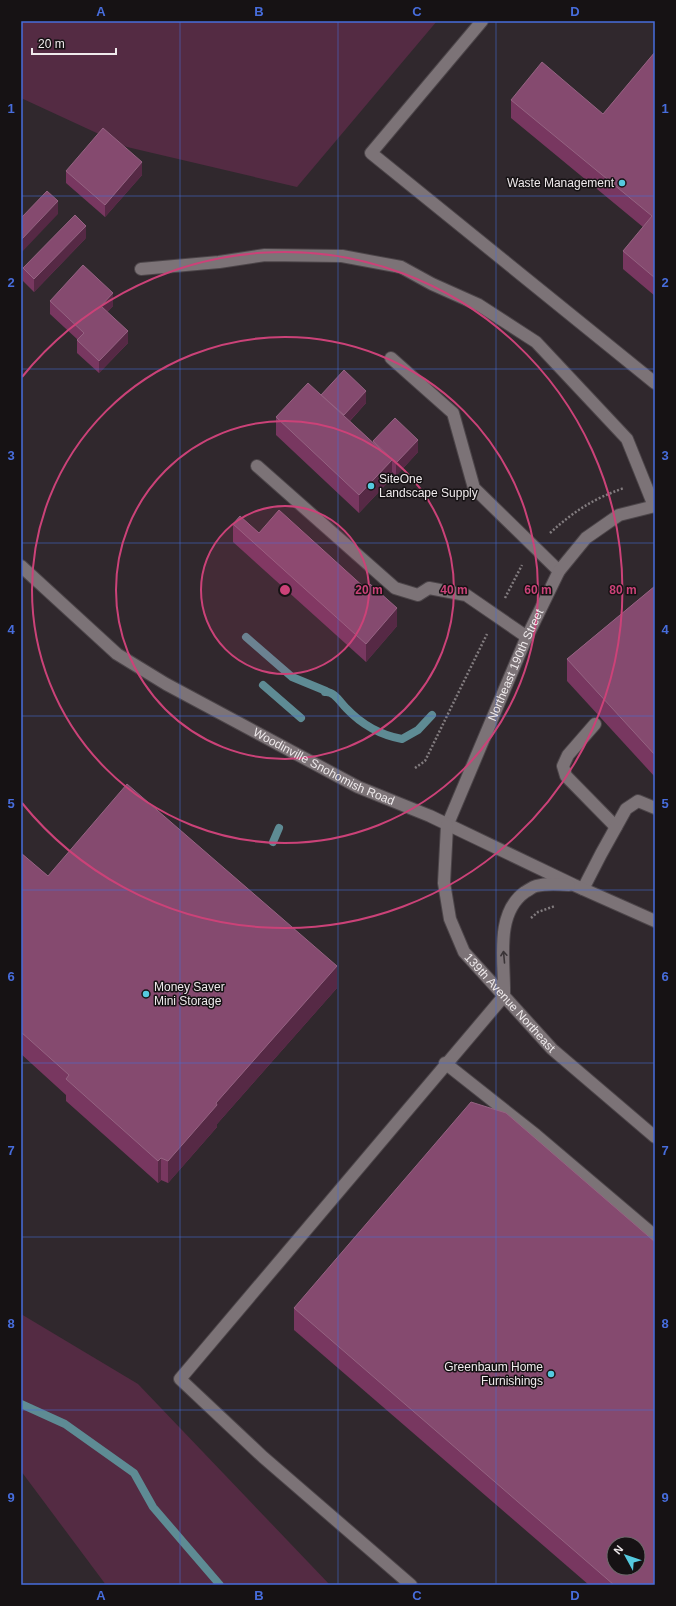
<svg xmlns="http://www.w3.org/2000/svg" width="676" height="1606" viewBox="0 0 676 1606" font-family="Arial,sans-serif">
  <style>
    .green { fill: #542b43 }
    .lines { fill: none; stroke-linecap: round; stroke-linejoin: round }
    .stream { stroke: #5e8b94; stroke-width: 8 }
    .lane-casing { stroke: #4c4549; stroke-width: 14 }
    .street-casing { stroke: #4c4549; stroke-width: 14 }
    .secondary-casing { stroke: #4c4549; stroke-width: 14 }
    .path { stroke: #827c7f; stroke-width: 2.5; stroke-dasharray: 2 2; stroke-linecap: butt }
    .lane { stroke: #7c7377; stroke-width: 12 }
    .street { stroke: #7c7377; stroke-width: 12 }
    .secondary { stroke: #7c7377; stroke-width: 12 }
    .wall { fill: #783760 }
    .shaded-wall { fill: #562945 }
    .building { fill: #854a6f; stroke: #956382; fill-rule: evenodd }
    .oneway { stroke: #3a3437 }
    .grid { fill: none; stroke: #476ddc; stroke-width: 1; stroke-opacity: 0.55 }
    .ring { fill: none; stroke: #cb4278; stroke-width: 2 }
    .poi-dot { fill: #55cadf; stroke: #161214; stroke-width: 1.5 }
    .labels { text-anchor: middle; dominant-baseline: central; stroke-width: 3; stroke-linejoin: round; paint-order: stroke }
    .poi-label { font-size: 12px; fill: #efeaec; stroke: #161214; text-anchor: end }
    .street-label { font-size: 12px; fill: #efeaec; stroke: #161214 }
    .centre { fill: #cb4278; stroke: #161214; stroke-width: 2 }
    .ring-label { font-size: 12px; text-anchor: middle; font-weight: bold; fill: #cb4278; stroke: #161214; stroke-width: 3; stroke-linejoin: round; paint-order: stroke }
    .neatline { fill: none; stroke: #476ddc; stroke-width: 1.5 }
    .grid-label { font-size: 13px; text-anchor: middle; font-weight: bold; fill: #476ddc }
  </style>
  <rect width="100%" height="100%" fill="#30282d"/>
  <g class="green">
    <path d="M21 21H437L297 187 127 147 21 98Z"/>
    <path d="M21 1314 138 1384 330 1585H106L21 1471Z"/>
  </g>
  <g class="lines">
    <g class="stream">
      <path d="M246 637 292 677 326 691"/>
      <path d="M263 685 301 718"/>
      <path d="M325 692C334 691 340 702 346 708 362 725 380 735 402 739L418 730 432 715"/>
      <path d="M273 842 279 828"/>
      <path d="M21 1404 65 1424 134 1473 153 1507 220 1585"/>
    </g>
    <defs>
      <g id="lane">
        <path d="M482 21 371 153 655 383"/>
        <path d="M141 269 219 262 265 255 342 256 401 267 432 284 479 305 536 342 627 439 654 506"/>
        <path d="M391 358 453 413 474 488 559 571"/>
        <path d="M257 466 395 588 418 595 429 588 466 595 527 637"/>
        <path d="M595 724 568 755 563 766 566 776 616 827"/>
        <path d="M583 889 601 854 626 809 638 801 655 808"/>
        <path d="M445 1063 536 1135 655 1236"/>
        <path d="M411 1585 263 1457 180 1379 504 996"/>
      </g>
      <g id="street">
        <path id="s1" d="M447 826 525 641 559 571 586 538 619 515 655 506"/>
      </g>
      <g id="secondary">
        <path id="s2" d="M21 566 117 654 166 684 358 787 430 816 574 885 655 921"/>
        <path id="s3" d="M447 826 444 883 450 919 464 952 552 1049 655 1137"/>
        <path d="M504 996C505 963 494 914 525 892 529 890 532 887 536 886 547 883 558 884 569 885"/>
      </g>
    </defs>
    <use href="#lane" class="lane-casing"/>
    <use href="#street" class="street-casing"/>
    <use href="#secondary" class="secondary-casing"/>
    <g class="path">
      <path d="M550 533C574 511 593 499 624 488"/>
      <path d="M505 598 522 565"/>
      <path d="M415 768 425 761 487 634"/>
      <path d="M531 918 538 912 555 906"/>
    </g>
    <use href="#lane" class="lane"/>
    <use href="#street" class="street"/>
    <use href="#secondary" class="secondary"/>
  </g>
  <g class="wall">
    <path d="M655 52V296L623 269V251L643 227 511 118V100L603 114Z"/>
    <path d="M66 171 142 175 105 217 66 183Z"/>
    <path d="M86 238 34 292 23 281V268Z"/>
    <path d="M50 301 113 306 107 312 128 343 99 373 77 353V340H78L50 314Z"/>
    <path d="M321 395 366 403 350 421 373 443V441L418 452 396 476 392 472V478L359 513 276 435V417Z"/>
    <path d="M233 524 259 533 397 626 366 662 233 542Z"/>
    <path d="M655 586V777L567 681V659Z"/>
    <path d="M21 853 48 876 337 988 217 1124V1127L168 1183 161 1180 158 1183 66 1101V1095L21 1054Z"/>
    <path d="M294 1308 655 1585H589L294 1330Z"/>
  </g>
  <g class="shaded-wall">
    <path d="M142 162V175L105 217V205Z"/>
    <path d="M58 201V214L21 253V240Z"/>
    <path d="M86 226V238L34 292V279Z"/>
    <path d="M113 293V306L101 318V306Z"/>
    <path d="M128 331V343L99 373V361Z"/>
    <path d="M366 391V403L343 428V416Z"/>
    <path d="M418 440V452L396 476V463Z"/>
    <path d="M392 460V478L359 513V495Z"/>
    <path d="M397 608V626L366 662V644Z"/>
    <path d="M337 966V988L217 1124V1127L168 1183V1161L216 1103Z"/>
    <path d="M161 1158V1180L158 1183V1161Z"/>
  </g>
  <g class="building">
    <path d="M655 52V278L623 251 652 216 511 100 542 62 603 114Z"/>
    <path d="M103 128 142 162 105 205 66 171Z"/>
    <path d="M47 191 58 201 21 240V218Z"/>
    <path d="M75 215 86 226 34 279 23 268Z"/>
    <path d="M83 265 113 293 101 306 128 331 99 361 77 340 84 333 50 301Z"/>
    <path d="M344 370 366 391 344 415 321 395Z"/>
    <path d="M308 383 392 460 359 495 276 417Z"/>
    <path d="M395 418 418 440 396 463 373 441Z"/>
    <path d="M279 510 366 589 370 584 397 608 366 644 233 524 240 516 259 533Z"/>
    <path d="M655 586V755L567 659Z"/>
    <path d="M127 784 337 966 216 1103 217 1105 168 1161 161 1158 158 1161 66 1079 69 1075 21 1032V853L48 876Z"/>
    <path d="M471 1102 506 1113 655 1242V1585H614L294 1308ZM614 1544H638V1568H614Z"/>
  </g>
  <defs><path id="oneway-shaft" d="M-6 0H5M1.5-3L5.5 0L1.5 3" fill="none" stroke-width="1.6" stroke-linecap="round" stroke-linejoin="round"/></defs>
  <use class="oneway" href="#oneway-shaft" transform="translate(504 957) rotate(-95)"/>
  <path class="grid" d="M180 21V1585M338 21V1585M496 21V1585M21 196H655M21 369H655M21 543H655M21 716H655M21 890H655M21 1063H655M21 1237H655M21 1410H655"/>
  <circle cx="285" cy="590" r="84" fill="#cb4278" fill-opacity=".12"/>
  <g class="ring">
    <circle cx="285" cy="590" r="84"/>
    <circle cx="285" cy="590" r="169"/>
    <circle cx="285" cy="590" r="253"/>
    <path d="M22 377A338 338 0 1 1 22 803"/>
  </g>
  <g class="poi-dot">
    <circle cx="622" cy="183" r="4"/>
    <circle cx="371" cy="486" r="4"/>
    <circle cx="146" cy="994" r="4"/>
    <circle cx="551" cy="1374" r="4"/>
  </g>
  <g class="labels">
    <g class="poi-label">
      <text x="614" y="183">Waste Management</text>
      <text x="379" y="479" text-anchor="start">SiteOne<tspan x="379" dy="14">Landscape Supply</tspan></text>
      <text x="154" y="987" text-anchor="start">Money Saver<tspan x="154" dy="14">Mini Storage</tspan></text>
      <text x="543" y="1367">Greenbaum Home<tspan x="543" dy="14">Furnishings</tspan></text>
    </g>
    <g class="street-label">
      <text stroke="none"><textPath href="#s1" startOffset="175">Northeast 190th Street</textPath></text>
      <text stroke="none"><textPath href="#s2" startOffset="366">Woodinville Snohomish Road</textPath></text>
      <text stroke="none"><textPath href="#s3" startOffset="198">139th Avenue Northeast</textPath></text>
    </g>
  </g>
  <circle cx="285" cy="590" r="6" class="centre"/>
  <g class="ring-label">
    <text x="369" y="594">20 m</text>
    <text x="454" y="594">40 m</text>
    <text x="538" y="594">60 m</text>
    <text x="623" y="594">80 m</text>
  </g>
  <rect width="676" height="1606" fill="none" stroke="#161214" stroke-width="44"/>
  <g transform="translate(626 1556) rotate(310)"><circle r="19" fill="#161214" stroke="#6d686a"/>
  <path d="M0-3L7 15L0 10L-7 15Z" fill="#55cadf"/>
  <text y="-6" font-size="11" font-weight="bold" text-anchor="middle" fill="#efeaec">N</text>
  </g>
  <path d="M32 48v6h84v-6" fill="none" stroke="#efeaec" stroke-width="2"/>
  <text x="38" y="48" font-size="12" fill="#efeaec" stroke="#161214" stroke-width="3" paint-order="stroke">20 m</text>
  <rect x="22" y="22" width="632" height="1562" class="neatline"/>
  <g class="grid-label">
    <text x="101" y="16">A</text>
    <text x="259" y="16">B</text>
    <text x="417" y="16">C</text>
    <text x="575" y="16">D</text>
    <text x="11" y="113">1</text>
    <text x="665" y="113">1</text>
    <text x="11" y="287">2</text>
    <text x="665" y="287">2</text>
    <text x="11" y="460">3</text>
    <text x="665" y="460">3</text>
    <text x="11" y="634">4</text>
    <text x="665" y="634">4</text>
    <text x="11" y="808">5</text>
    <text x="665" y="808">5</text>
    <text x="11" y="981">6</text>
    <text x="665" y="981">6</text>
    <text x="11" y="1155">7</text>
    <text x="665" y="1155">7</text>
    <text x="11" y="1328">8</text>
    <text x="665" y="1328">8</text>
    <text x="11" y="1502">9</text>
    <text x="665" y="1502">9</text>
    <text x="101" y="1600">A</text>
    <text x="259" y="1600">B</text>
    <text x="417" y="1600">C</text>
    <text x="575" y="1600">D</text>
  </g>
</svg>
